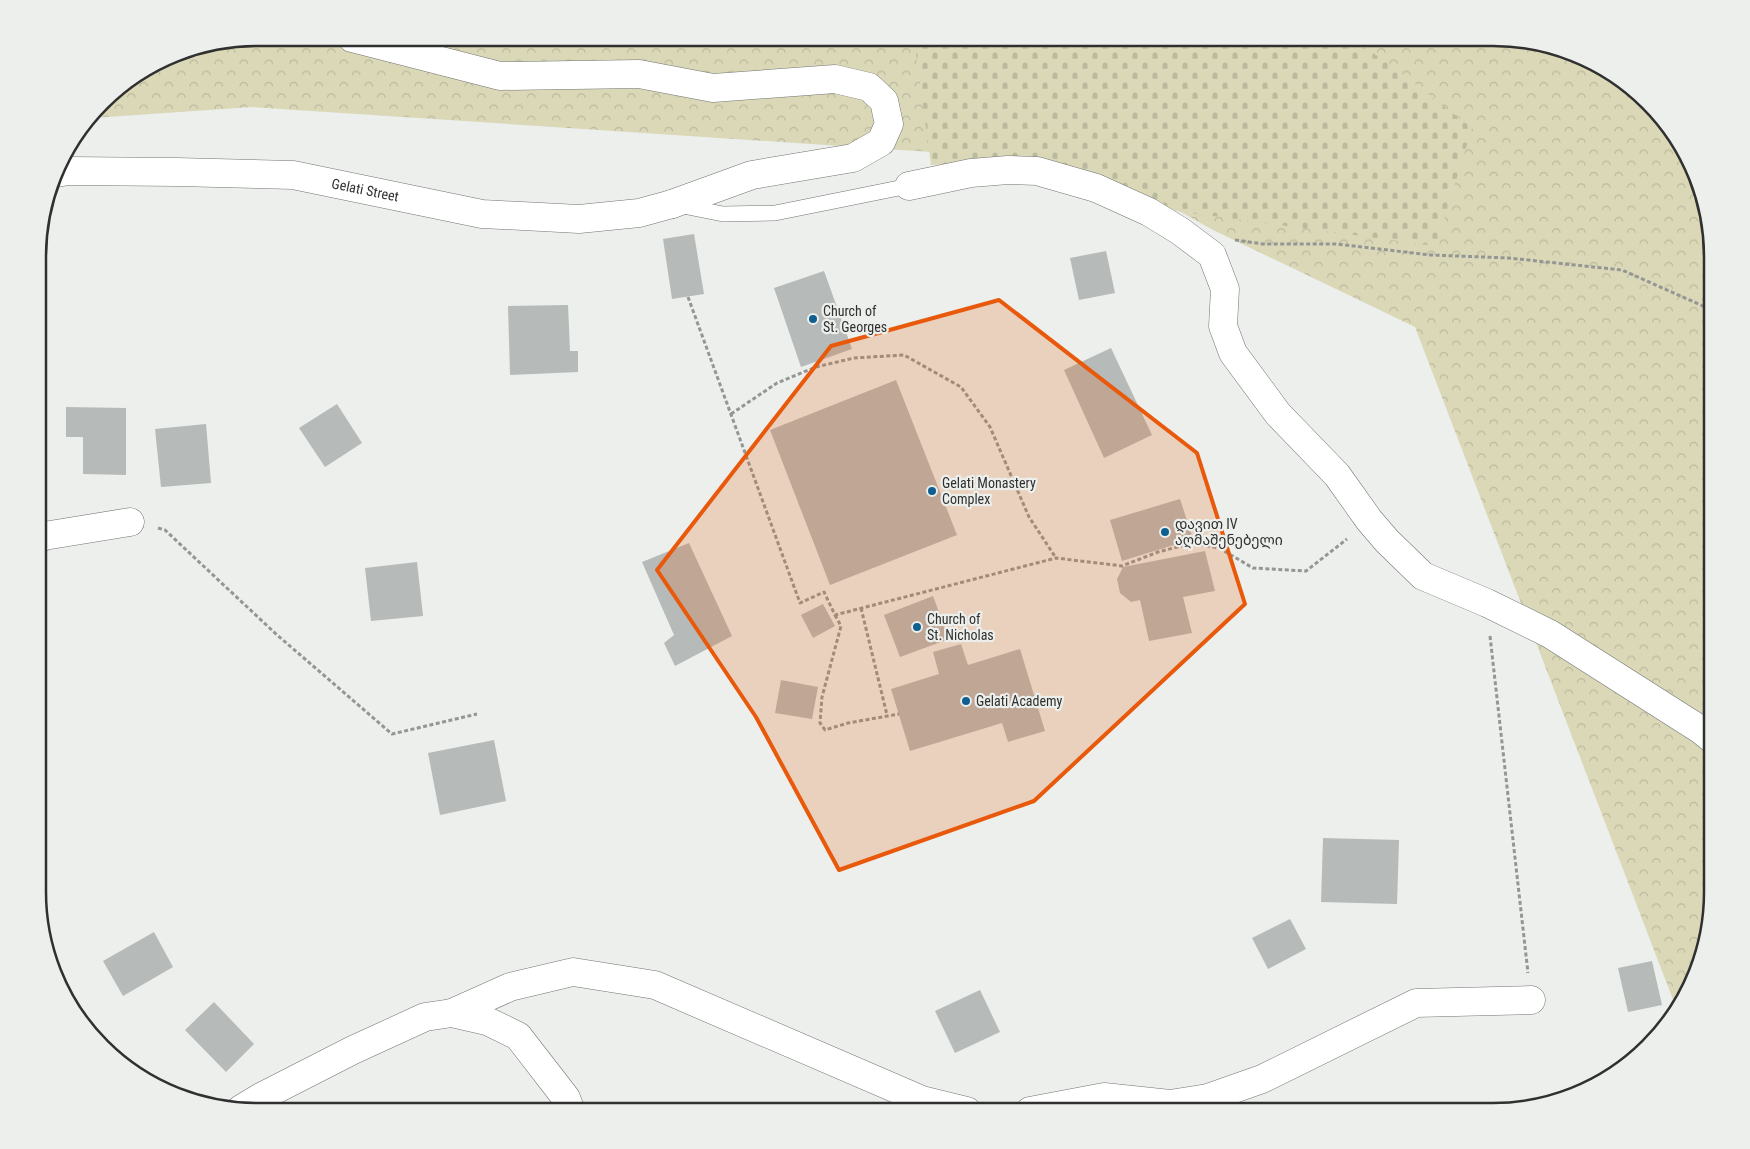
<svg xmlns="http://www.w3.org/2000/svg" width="1750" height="1149" viewBox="0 0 1750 1149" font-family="'Roboto Condensed','Noto Sans Georgian',sans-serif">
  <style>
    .forest { fill: url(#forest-crowns) }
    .cemetery { fill: url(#cemetery-stones) }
    .building { fill: #b6bab8 }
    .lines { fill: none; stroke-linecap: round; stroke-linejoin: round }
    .service-casing { stroke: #727472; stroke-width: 16 }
    .minor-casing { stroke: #727472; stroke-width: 29 }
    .tertiary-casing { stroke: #727472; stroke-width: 29 }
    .path { stroke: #949694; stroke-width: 3; stroke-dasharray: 4 2.5; stroke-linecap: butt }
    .service { stroke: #fff; stroke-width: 15 }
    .minor { stroke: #fff; stroke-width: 28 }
    .tertiary { stroke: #fff; stroke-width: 28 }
    .marked { fill: #e8590c; fill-opacity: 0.2; stroke: #e8590c; stroke-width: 4; stroke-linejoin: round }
    .poi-dot { fill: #0f5f91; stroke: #ecefec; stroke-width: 2 }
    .labels { text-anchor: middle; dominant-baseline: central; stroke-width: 4.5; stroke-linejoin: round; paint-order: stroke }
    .street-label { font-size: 14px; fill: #2f302f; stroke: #ecefec }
    .poi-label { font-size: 14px; fill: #2f302f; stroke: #ecefec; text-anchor: start }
    .rim { fill: none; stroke: #2f302f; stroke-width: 2.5 }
  </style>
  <defs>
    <pattern id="forest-crowns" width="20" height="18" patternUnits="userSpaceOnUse" patternTransform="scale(1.25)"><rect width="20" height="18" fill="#dad8b7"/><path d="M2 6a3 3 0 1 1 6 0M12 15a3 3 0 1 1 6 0" fill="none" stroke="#bbba9e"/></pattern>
    <pattern id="cemetery-stones" width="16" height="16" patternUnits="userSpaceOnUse" patternTransform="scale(1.25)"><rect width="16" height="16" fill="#dad8b7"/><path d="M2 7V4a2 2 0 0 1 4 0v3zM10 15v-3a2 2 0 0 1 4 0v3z" fill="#bbba9e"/></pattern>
  </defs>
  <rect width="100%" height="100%" fill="#ecefec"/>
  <path class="forest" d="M258 38H1493L1563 49 1615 75 1683 148 1712 243V906L1701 962 1677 1010 1415 327 1213 230 1165 203 1036 159 252 107 93 118 112 92 174 54Z"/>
  <path class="cemetery" d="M914 38H1348L1384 60 1472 128 1436 246 1176 211 1101 175 1023 160 931 165Z"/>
  <g class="building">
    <path d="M694 234 704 294 672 299 663 239Z"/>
    <path d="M1106 251 1115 293 1079 300 1070 258Z"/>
    <path d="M824 271 852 349 801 367 774 288Z"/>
    <path d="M568 305 570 351H578V372L510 375 508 306Z"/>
    <path d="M1111 348 1152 435 1104 458 1064 370Z"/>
    <path d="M896 380 957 535 830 585 770 430Z"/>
    <path d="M337 404 362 443 325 467 299 428Z"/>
    <path d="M66 407 126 408V475L83 474V437H66Z"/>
    <path d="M206 424 211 483 161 487 155 429Z"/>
    <path d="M1180 499 1193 539 1122 561 1110 520Z"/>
    <path d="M689 543 732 636 675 666 664 643 674 635 642 562Z"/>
    <path d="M1205 551 1215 591 1183 597 1192 633 1149 641 1140 600 1131 602 1120 593 1117 579 1123 567Z"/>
    <path d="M417 562 423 616 371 621 365 568Z"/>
    <path d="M933 596 949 639 900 657 884 615Z"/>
    <path d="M823 604 835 626 813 638 801 615Z"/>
    <path d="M961 644 968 665 1020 649 1045 731 1008 742 1002 723 910 751 891 689 939 674 933 652Z"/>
    <path d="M781 680 818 687 812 719 775 713Z"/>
    <path d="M494 740 506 801 440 815 428 753Z"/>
    <path d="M1323 838 1399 840 1397 904 1321 902Z"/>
    <path d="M1290 919 1306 949 1268 969 1252 938Z"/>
    <path d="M154 932 173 967 123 996 103 961Z"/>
    <path d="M1652 961 1662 1005 1628 1012 1618 968Z"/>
    <path d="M980 990 1000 1032 955 1053 935 1011Z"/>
    <path d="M214 1002 254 1044 226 1072 185 1030Z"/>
  </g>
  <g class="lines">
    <defs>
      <path id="service" d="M678 205 723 214 775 213 909 186"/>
      <g id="minor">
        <path d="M352 38 500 76 639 74 713 88 835 79 869 87 884 101 889 124 881 142 853 158 752 175 672 204"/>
        <path d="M909 186 971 173 1008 170 1037 171 1096 188 1149 212 1180 231 1212 255 1225 289 1223 326 1233 353 1278 414 1337 475 1369 520 1387 541 1423 576 1487 603 1550 634 1701 730 1712 739"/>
        <path d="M39 539 44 536 130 522"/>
        <path d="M452 1013 510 987 573 972 655 985 922 1100 967 1111"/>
        <path d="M241 1109 261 1097 353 1050 425 1017 452 1013 487 1021 518 1036 566 1098 571 1111"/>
        <path d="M1030 1111 1104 1097 1170 1104 1208 1098 1262 1079 1416 1003 1531 1000"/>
      </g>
      <g id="tertiary">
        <path id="s1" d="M56 173 69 171 177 172 293 175 482 214 579 219 639 213 672 204"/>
      </g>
    </defs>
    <use href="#service" class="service-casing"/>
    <use href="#minor" class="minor-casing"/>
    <use href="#tertiary" class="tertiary-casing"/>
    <g class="path">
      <path d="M1235 240 1263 244H1336L1430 255 1509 258 1622 270 1712 310"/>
      <path d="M688 297 800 603 824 592 835 615 1056 558 1122 566 1158 552 1193 543 1219 548 1253 568 1306 571 1347 539"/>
      <path d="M731 414 777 383 816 367 854 358 904 355 961 387 990 427 1029 517 1056 558"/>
      <path d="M158 528 165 530 276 634 392 734 477 714"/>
      <path d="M861 608 887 715"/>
      <path d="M835 615 841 626 822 697 820 723 825 730 848 723 899 714"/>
      <path d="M1490 636 1528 973"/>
    </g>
    <use href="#service" class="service"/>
    <use href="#minor" class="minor"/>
    <use href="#tertiary" class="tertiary"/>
  </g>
  <path class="marked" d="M999 300 1197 453 1245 604 1034 801 839 870 756 717 657 570 831 346Z"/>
  <g class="poi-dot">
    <circle cx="813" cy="319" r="5"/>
    <circle cx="932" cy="491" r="5"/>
    <circle cx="1165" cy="532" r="5"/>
    <circle cx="917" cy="627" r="5"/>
    <circle cx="966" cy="701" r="5"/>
  </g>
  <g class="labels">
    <g class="street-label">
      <text stroke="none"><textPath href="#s1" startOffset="311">Gelati Street</textPath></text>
    </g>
    <g class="poi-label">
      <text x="823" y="311">Church of<tspan x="823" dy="16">St. Georges</tspan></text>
      <text x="942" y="483">Gelati Monastery<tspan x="942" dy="16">Complex</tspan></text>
      <text x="1175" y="524">დავით IV<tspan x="1175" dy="16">აღმაშენებელი</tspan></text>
      <text x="927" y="619">Church of<tspan x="927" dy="16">St. Nicholas</tspan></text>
      <text x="976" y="701">Gelati Academy</text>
    </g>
  </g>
  <path d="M0 0H1750V1149H0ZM257 46H1493A211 211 0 0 1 1704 257V892A211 211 0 0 1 1493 1103H257A211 211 0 0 1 46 892V257A211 211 0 0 1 257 46Z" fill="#ecefec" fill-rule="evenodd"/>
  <path class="rim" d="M257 46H1493A211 211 0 0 1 1704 257V892A211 211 0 0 1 1493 1103H257A211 211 0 0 1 46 892V257A211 211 0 0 1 257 46Z"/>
</svg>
